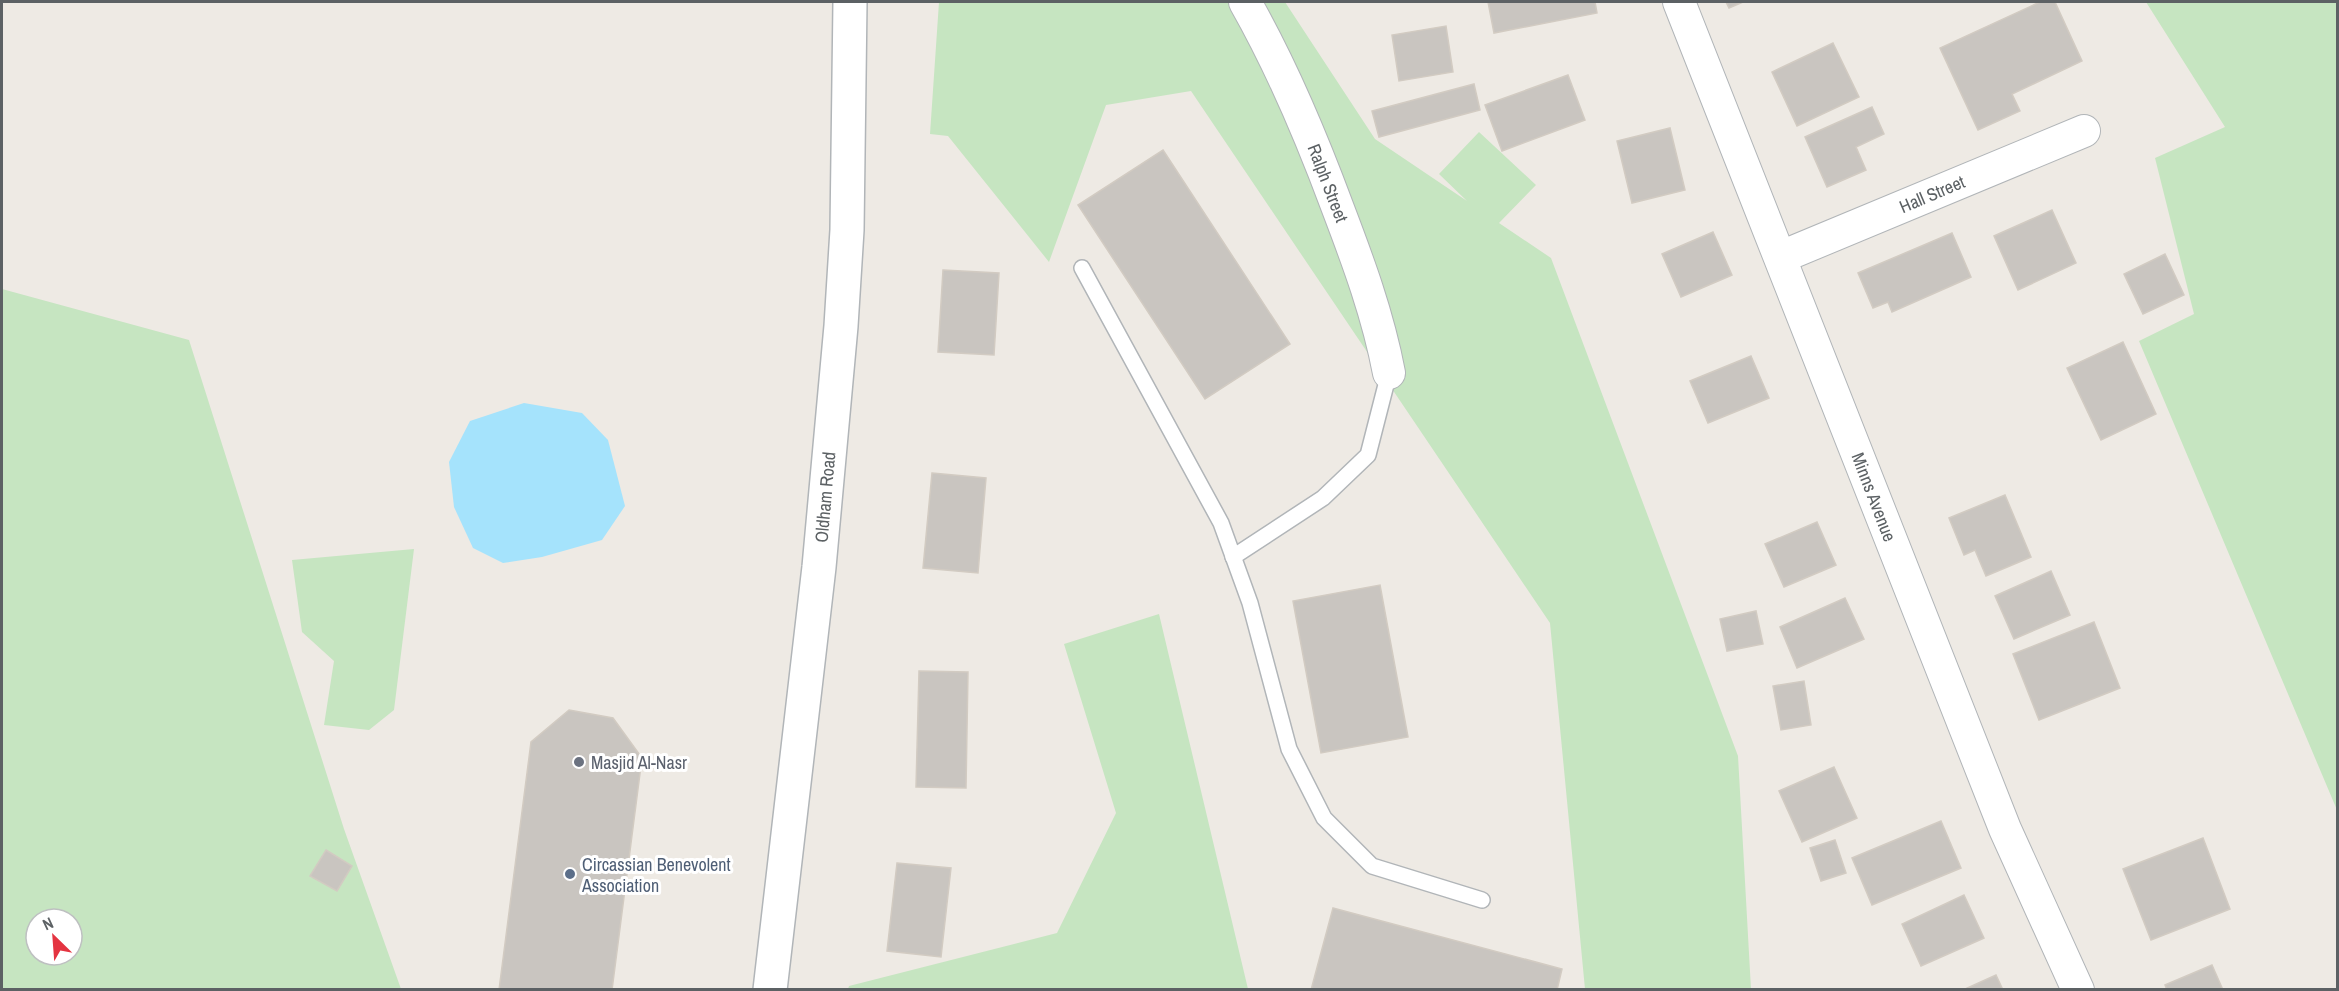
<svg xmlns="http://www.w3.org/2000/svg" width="2339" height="991" viewBox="0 0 2339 991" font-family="'Archivo Narrow',sans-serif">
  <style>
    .green { fill: #c6e5c1; fill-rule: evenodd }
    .water { fill: #a5e3fc }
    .building { fill: #c9c5c0; stroke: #d2cbc2; stroke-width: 1.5 }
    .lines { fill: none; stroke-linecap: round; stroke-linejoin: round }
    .service-casing { stroke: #b1b5b8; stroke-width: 18 }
    .minor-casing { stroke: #b1b5b8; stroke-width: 34 }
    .tertiary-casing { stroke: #b1b5b8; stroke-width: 36 }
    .service { stroke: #fff; stroke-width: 15 }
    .minor { stroke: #fff; stroke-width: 32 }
    .tertiary { stroke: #fff; stroke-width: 33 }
    .worship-dot { fill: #6b7280; stroke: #fff; stroke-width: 2 }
    .service-dot { fill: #5c6f8a; stroke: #fff; stroke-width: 2 }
    .labels { text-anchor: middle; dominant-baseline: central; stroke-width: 6; stroke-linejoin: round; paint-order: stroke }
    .street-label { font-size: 18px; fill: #5c6164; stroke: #fff }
    .worship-label { font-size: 18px; fill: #5b616d; stroke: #fff; text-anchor: start }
    .service-label { font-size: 18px; fill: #4e5e75; stroke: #fff; text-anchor: start }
  </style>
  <rect width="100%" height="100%" fill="#eeeae4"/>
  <g class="green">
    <path d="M939 2H1285L1375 139 1467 201 1439 174 1479 132 1536 185 1499 223 1551 258 1738 756 1751 989H1585L1550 623 1191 91 1106 105 1049 262 948 136 930 134Z"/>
    <path d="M2146 2H2337V810L2139 341 2194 314 2155 158 2225 127Z"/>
    <path d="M2 289 189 340 344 829 401 989H2ZM36 919H72V955H36Z"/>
    <path d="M414 549 394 710 369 730 324 725 334 661 302 632 292 560Z"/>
    <path d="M1159 614 1248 989H848L849 986 1057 933 1116 813 1064 644Z"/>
  </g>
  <path class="water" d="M524 403 582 413 608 440 625 506 602 540 542 557 503 563 473 548 454 507 449 462 470 421Z"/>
  <g class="building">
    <path d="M1488 2H1595L1597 13 1494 33Z"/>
    <path d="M1726 2H1743L1729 8Z"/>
    <path d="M2040 2H2055L2082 61 2012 94 2020 111 1978 130 1940 48Z"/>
    <path d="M1446 26 1453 72 1399 81 1392 35Z"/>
    <path d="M1833 43 1859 97 1797 126 1772 72Z"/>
    <path d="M1568 75 1585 120 1502 151 1485 105Z"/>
    <path d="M1474 84 1480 110 1379 137 1372 111Z"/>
    <path d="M1872 107 1884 134 1856 147 1866 170 1827 187 1805 137Z"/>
    <path d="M1670 128 1685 190 1632 203 1617 141Z"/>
    <path d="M1163 150 1290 344 1205 399 1078 205Z"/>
    <path d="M2052 210 2076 263 2018 290 1994 236Z"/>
    <path d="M1713 232 1732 275 1681 297 1662 254Z"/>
    <path d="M1952 233 1971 277 1892 312 1888 302 1873 308 1858 273Z"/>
    <path d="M2165 254 2184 295 2143 314 2124 274Z"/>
    <path d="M943 270 999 273 994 355 938 352Z"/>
    <path d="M2123 342 2156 414 2101 440 2067 368Z"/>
    <path d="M1751 356 1769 398 1708 423 1690 381Z"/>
    <path d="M932 473 986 478 978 573 923 568Z"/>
    <path d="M2005 495 2031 557 1986 576 1975 550 1964 555 1949 518Z"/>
    <path d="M1817 522 1836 565 1784 587 1765 544Z"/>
    <path d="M2051 571 2070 615 2014 639 1995 596Z"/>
    <path d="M1380 585 1408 737 1321 753 1293 601Z"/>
    <path d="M1845 598 1864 639 1797 668 1780 627Z"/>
    <path d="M1756 611 1763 644 1727 651 1720 619Z"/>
    <path d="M2094 622 2120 688 2039 720 2013 654Z"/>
    <path d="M919 671 968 672 966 788 916 787Z"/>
    <path d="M1804 681 1811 725 1781 730 1773 686Z"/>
    <path d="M569 710 613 718 642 758 612 990H499L531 742Z"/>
    <path d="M1834 767 1857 818 1802 842 1779 791Z"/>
    <path d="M1941 821 1961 868 1872 905 1852 858Z"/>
    <path d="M2203 838 2230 909 2151 940 2123 869Z"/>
    <path d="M1835 840 1846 873 1821 881 1810 848Z"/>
    <path d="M326 850 352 866 337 891 310 876Z"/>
    <path d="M897 863 951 868 941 957 887 951Z"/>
    <path d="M1964 895 1984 938 1921 966 1902 924Z"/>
    <path d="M1333 908 1562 969 1557 990H1311Z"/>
    <path d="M2212 965 2223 990H2167L2165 985Z"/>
    <path d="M1996 975 2003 990H1963Z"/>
  </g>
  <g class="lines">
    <defs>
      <g id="service">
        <path d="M1082 268 1221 523 1250 603 1289 749 1324 818 1372 866 1482 900"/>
        <path d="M1233 557 1323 498 1368 455 1389 373"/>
      </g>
      <g id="minor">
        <path d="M1245 2C1282 67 1311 136 1337 206 1358 261 1378 315 1389 373"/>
        <path d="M1679 2 2005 829 2078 990"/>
        <path d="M1781 257 2084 131"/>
      </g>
      <path id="tertiary" d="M770 990 819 567 841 326 847 230 850 2"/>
    </defs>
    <use href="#service" class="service-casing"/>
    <use href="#minor" class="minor-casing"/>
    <use href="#tertiary" class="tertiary-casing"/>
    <use href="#service" class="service"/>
    <use href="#minor" class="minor"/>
    <use href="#tertiary" class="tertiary"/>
  </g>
  <circle class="worship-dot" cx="579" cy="762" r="6"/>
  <circle class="service-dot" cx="570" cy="874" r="6"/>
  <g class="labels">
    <g class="street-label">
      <text transform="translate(1328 183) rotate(69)">Ralph Street</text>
      <text transform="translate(1932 194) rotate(-23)">Hall Street</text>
      <text transform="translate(825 497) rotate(-85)">Oldham Road</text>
      <text transform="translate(1874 497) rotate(69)">Minns Avenue</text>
    </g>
    <g class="worship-label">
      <text x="591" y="762">Masjid Al-Nasr</text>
    </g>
    <g class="service-label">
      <text x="582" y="864">Circassian Benevolent<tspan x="582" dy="21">Association</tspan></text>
    </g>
  </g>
  <rect width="2339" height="991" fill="none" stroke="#5c6164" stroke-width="6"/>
  <g transform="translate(54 937) rotate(335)"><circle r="28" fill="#ffffff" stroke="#bec0c1" stroke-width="1.5"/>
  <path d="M0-4.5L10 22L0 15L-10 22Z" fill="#e43441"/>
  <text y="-9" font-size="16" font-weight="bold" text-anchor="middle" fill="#5c6164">N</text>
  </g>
</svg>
